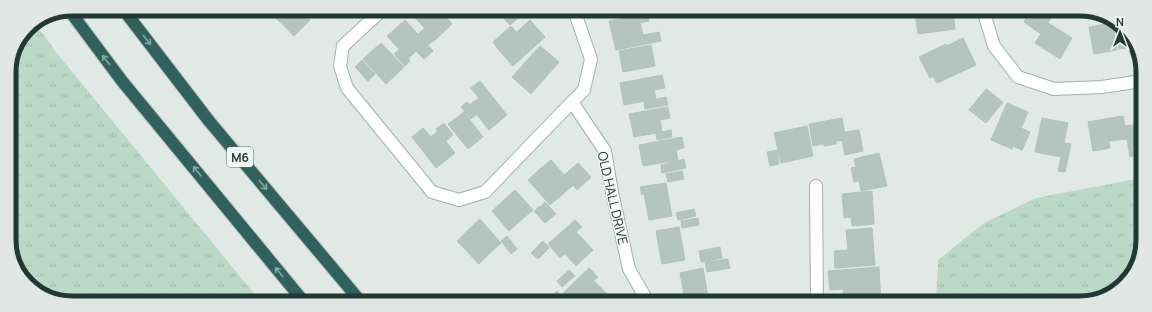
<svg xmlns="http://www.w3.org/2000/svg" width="1152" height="312" viewBox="0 0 1152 312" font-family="Manrope,sans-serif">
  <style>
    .grass { fill: url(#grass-tufts) }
    .building { fill: #b5c4bf; stroke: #b3c2be }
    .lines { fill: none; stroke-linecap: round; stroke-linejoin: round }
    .minor-casing { stroke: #a3b0ad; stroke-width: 14 }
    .highway-casing { stroke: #bdc3c2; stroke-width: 14 }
    .minor { stroke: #fff; stroke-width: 12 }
    .highway { stroke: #31615d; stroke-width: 12 }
    .oneway { stroke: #87a4a1 }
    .labels { text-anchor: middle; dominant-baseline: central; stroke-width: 3; stroke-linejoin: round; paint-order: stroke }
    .shield { fill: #f0f6f4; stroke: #60716e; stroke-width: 1 }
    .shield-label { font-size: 12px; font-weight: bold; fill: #223835 }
    .street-label { font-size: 13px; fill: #223835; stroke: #f0f6f4 }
    .rim { fill: none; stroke: #223835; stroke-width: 5 }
  </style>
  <defs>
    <pattern id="grass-tufts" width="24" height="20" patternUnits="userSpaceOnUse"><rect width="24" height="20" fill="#bad9c6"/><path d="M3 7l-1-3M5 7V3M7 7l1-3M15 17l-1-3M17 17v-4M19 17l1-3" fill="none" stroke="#a0bbab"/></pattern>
  </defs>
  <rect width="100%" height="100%" fill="#e0e9e6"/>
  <g class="grass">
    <path d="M36 24 55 51 261 302H59L27 284 10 253 9 68 28 27Z"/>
    <path d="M1142 178V253L1121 288 1084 303H936L938 260 984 223 1036 198Z"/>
  </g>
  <g class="building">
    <path d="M267 9H300L310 20 294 36Z"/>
    <path d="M417 9H439L452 24 435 40 412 14Z"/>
    <path d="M496 10H528L510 25Z"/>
    <path d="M921 10H953L955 29 918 34 915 11Z"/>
    <path d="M1031 10H1056L1041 34 1024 22Z"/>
    <path d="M647 14 649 21 640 23 643 35 659 32 661 41 616 50 609 21Z"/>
    <path d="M405 20 433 51 424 59 416 51 408 59 387 36Z"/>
    <path d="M530 20 545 37 513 66 498 49Z"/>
    <path d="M1048 23 1072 38 1060 59 1035 43Z"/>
    <path d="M1113 23 1117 50 1094 54 1089 27Z"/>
    <path d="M1115 23 1125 28 1135 47 1119 49Z"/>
    <path d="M511 26 516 32 498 49 493 42Z"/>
    <path d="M425 28 435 40 428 45 418 34Z"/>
    <path d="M963 38 976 65 937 83 933 76 930 78 919 57 946 44 947 46Z"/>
    <path d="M381 43 404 67 386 84 363 59Z"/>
    <path d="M651 45 655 66 623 72 619 51Z"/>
    <path d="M540 46 559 62 531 94 512 77Z"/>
    <path d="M400 49 410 61 405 66 394 54Z"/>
    <path d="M362 60 375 74 368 81 355 67Z"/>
    <path d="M662 75 665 88 654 90 656 99 624 105 620 83Z"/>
    <path d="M480 81 507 115 489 130 469 105 479 98 471 88Z"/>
    <path d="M986 89 1003 102 986 123 969 110Z"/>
    <path d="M666 97 668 105 645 109 644 102Z"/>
    <path d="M467 102 477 114 471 119 461 107Z"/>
    <path d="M1007 103 1028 112 1012 149 991 140Z"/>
    <path d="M668 107 670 118 660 120 662 132 634 137 629 114Z"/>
    <path d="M464 112 483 137 468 149 448 124Z"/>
    <path d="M1123 116 1127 139 1109 141 1105 119Z"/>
    <path d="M842 118 846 140 836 141V144L824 146 823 144 813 146 809 124Z"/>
    <path d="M1042 118 1068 123 1061 157 1035 152Z"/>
    <path d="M1105 119 1110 148 1093 151 1088 122Z"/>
    <path d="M444 123 453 135 446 141 436 129Z"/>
    <path d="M1142 123V155H1139L1134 125Z"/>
    <path d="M1134 125 1139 155 1130 157 1125 126Z"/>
    <path d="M807 126 813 156 781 163 774 133Z"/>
    <path d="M423 128 431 137 438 131 455 153 436 168 412 137Z"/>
    <path d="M1021 128 1030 132 1022 150 1013 146Z"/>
    <path d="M671 130 672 137 657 140 656 133Z"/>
    <path d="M859 130 863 151 845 155 842 140H846L845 132Z"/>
    <path d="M682 137 684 148 676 150 678 160 643 166 639 145Z"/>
    <path d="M1064 143 1071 144 1065 172 1058 171Z"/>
    <path d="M777 150 779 164 770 166 767 152Z"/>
    <path d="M879 153 887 186 861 191 859 181 854 182 851 168 856 167 854 159Z"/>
    <path d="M684 159 686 168 662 173 661 165Z"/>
    <path d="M551 160 573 185 562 195 540 169Z"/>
    <path d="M578 163 591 177 577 190 564 175Z"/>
    <path d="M540 169 562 195 550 205 528 180Z"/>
    <path d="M682 171 684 179 668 182 666 174Z"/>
    <path d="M666 183 669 200 646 204 644 194 642 195 640 187Z"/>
    <path d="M515 190 533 210 521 220 504 200Z"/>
    <path d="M872 191 874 224 852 226 851 217 844 218 842 194Z"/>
    <path d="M504 200 521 220 509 231 492 211Z"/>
    <path d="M669 200 672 216 649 220 646 204Z"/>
    <path d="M545 202 556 214 551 218 541 207Z"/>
    <path d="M540 206 551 218 545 223 534 211Z"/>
    <path d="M694 209 696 216 678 220 676 213Z"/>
    <path d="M698 218 699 225 682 228 681 221Z"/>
    <path d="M480 219 501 243 490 253 468 230Z"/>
    <path d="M575 220 582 227 576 232 582 238 560 258 548 244Z"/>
    <path d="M679 227 682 243 659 248 656 231Z"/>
    <path d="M872 228 875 265 835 268 834 251 848 250 846 230Z"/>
    <path d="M468 230 490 253 479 264 457 241Z"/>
    <path d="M507 236 517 249 511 254 501 241Z"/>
    <path d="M582 238 593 250 576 266 565 254Z"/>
    <path d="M543 241 549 248 538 259 531 253Z"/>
    <path d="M682 243 685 260 662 264 659 248Z"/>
    <path d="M720 247 722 258 701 262 699 251Z"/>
    <path d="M728 259 730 268 707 272 705 262Z"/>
    <path d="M879 267 881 303H844L843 289 830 290 828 271Z"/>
    <path d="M589 268 598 277 593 281 597 284 577 302H572L563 293Z"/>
    <path d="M703 268 706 285 683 289 680 273Z"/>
    <path d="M569 270 575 276 562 287 557 281Z"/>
    <path d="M597 284 608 295 601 302H577Z"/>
    <path d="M706 285 709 302H685L683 289Z"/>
    <path d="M557 291 563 299 559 302H545Z"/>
    <path d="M729 294 730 302H713L712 297Z"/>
  </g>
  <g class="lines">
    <defs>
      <g id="minor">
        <path d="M383 9 343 46 340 66 347 88 432 192 459 200 485 192 572 102"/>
        <path d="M574 10 591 59 584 90 572 102 605 151 612 192 629 269 648 302"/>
        <path d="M983 10 994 46 1018 77 1054 89 1102 87 1142 81"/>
        <path d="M816 186 817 303"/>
      </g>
      <g id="highway">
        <path d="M123 9 209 121 361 302"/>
        <path d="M69 10 122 81 304 302"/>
      </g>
    </defs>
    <use href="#minor" class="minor-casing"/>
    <use href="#highway" class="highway-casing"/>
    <use href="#minor" class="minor"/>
    <use href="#highway" class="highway"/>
  </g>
  <defs><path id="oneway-shaft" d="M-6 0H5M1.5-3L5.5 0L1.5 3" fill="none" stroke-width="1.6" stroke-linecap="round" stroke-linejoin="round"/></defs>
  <g class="oneway">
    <use href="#oneway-shaft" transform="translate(147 40) rotate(52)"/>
    <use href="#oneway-shaft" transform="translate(106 60) rotate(-127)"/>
    <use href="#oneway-shaft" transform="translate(197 171) rotate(-129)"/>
    <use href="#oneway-shaft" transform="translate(263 185) rotate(50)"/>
    <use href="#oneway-shaft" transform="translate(279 272) rotate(-129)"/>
  </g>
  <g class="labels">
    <rect class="shield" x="227" y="147" width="26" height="20" rx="3"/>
    <g class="shield-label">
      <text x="240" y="157">M6</text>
    </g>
    <g class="street-label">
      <text transform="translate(613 198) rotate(77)">OLD HALL DRIVE</text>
    </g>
  </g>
  <path d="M0 0H1152V312H0ZM72 16H1080A56 56 0 0 1 1136 72V240A56 56 0 0 1 1080 296H72A56 56 0 0 1 16 240V72A56 56 0 0 1 72 16Z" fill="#e0e7e5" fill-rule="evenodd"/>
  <path class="rim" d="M72 16H1080A56 56 0 0 1 1136 72V240A56 56 0 0 1 1080 296H72A56 56 0 0 1 16 240V72A56 56 0 0 1 72 16Z"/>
  <g transform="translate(1120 32)" stroke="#f0f6f4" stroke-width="3" paint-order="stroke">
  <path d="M0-3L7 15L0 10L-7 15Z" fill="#223835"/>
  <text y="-6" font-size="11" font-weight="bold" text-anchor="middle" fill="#223835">N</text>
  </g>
</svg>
